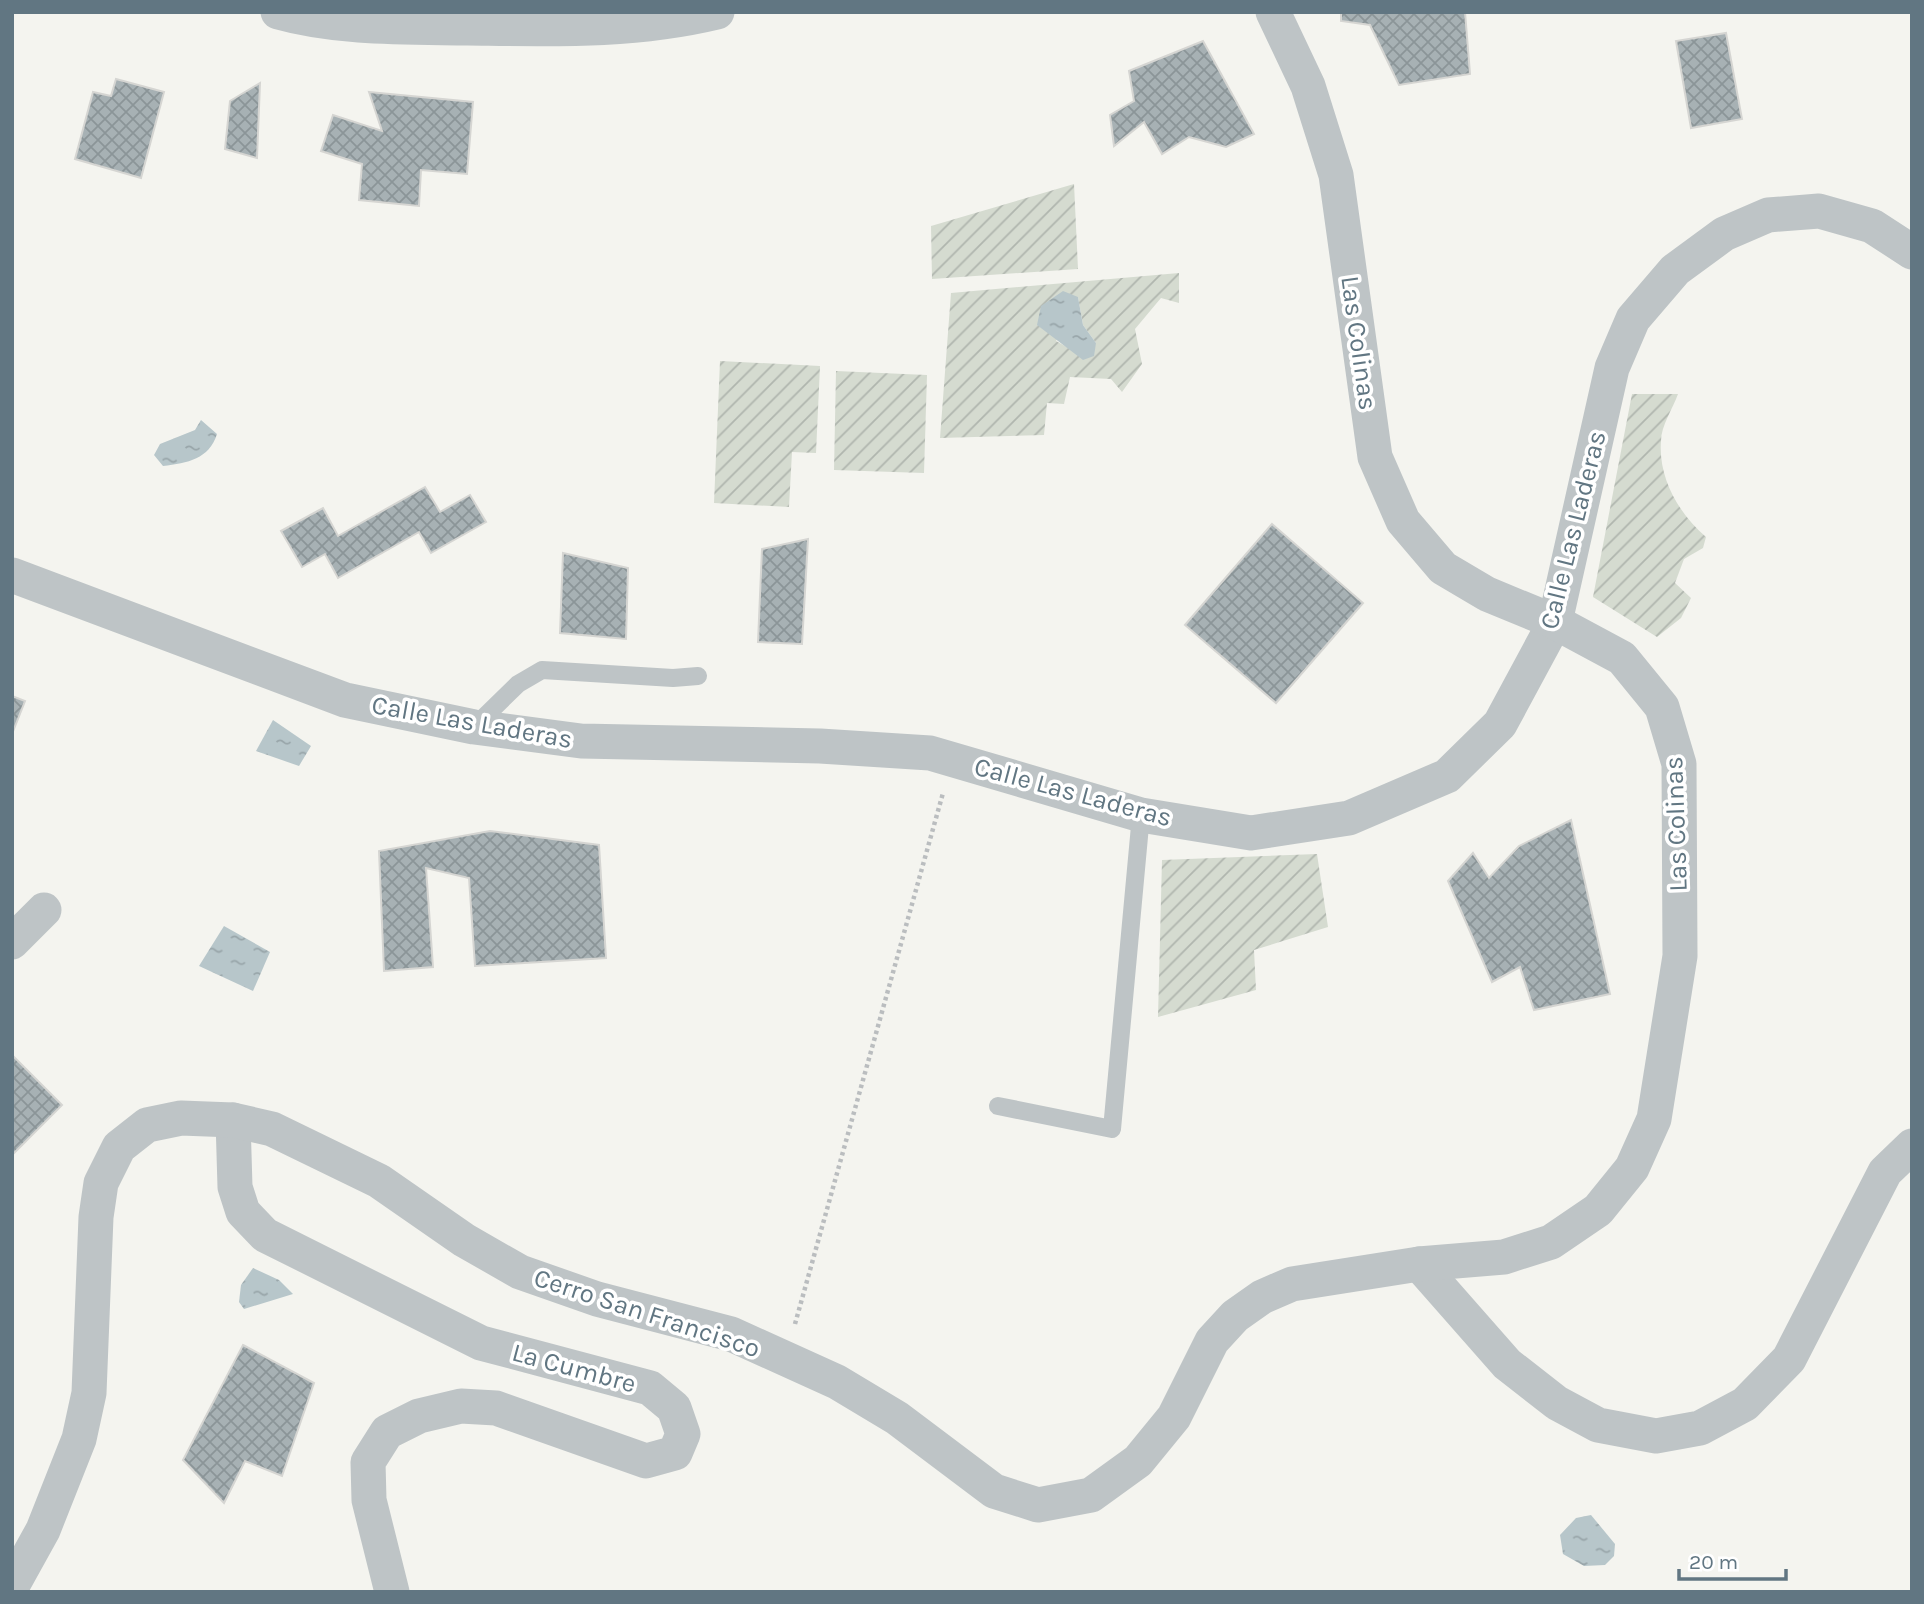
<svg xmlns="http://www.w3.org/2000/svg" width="1924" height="1604" viewBox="0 0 1924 1604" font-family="Karla,sans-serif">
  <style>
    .garden { fill: url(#garden-furrows); fill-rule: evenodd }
    .water { fill: url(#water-ripples) }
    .building { fill: url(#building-cross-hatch); stroke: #d5d5d2; stroke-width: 2 }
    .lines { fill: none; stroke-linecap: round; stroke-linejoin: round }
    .path { stroke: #babdbf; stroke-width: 4.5; stroke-dasharray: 3.5 3.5; stroke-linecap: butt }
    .service { stroke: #bec4c6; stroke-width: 18 }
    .minor { stroke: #bec4c6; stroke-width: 35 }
    .labels { text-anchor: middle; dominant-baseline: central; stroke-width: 7; stroke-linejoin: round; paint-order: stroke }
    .street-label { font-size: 26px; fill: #617682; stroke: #fff }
  </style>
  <defs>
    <pattern id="garden-furrows" width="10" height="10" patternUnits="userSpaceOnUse" patternTransform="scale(1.75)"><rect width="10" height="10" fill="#d5dbd0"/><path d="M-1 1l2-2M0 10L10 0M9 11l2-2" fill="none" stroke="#b0b6ae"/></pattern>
    <pattern id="water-ripples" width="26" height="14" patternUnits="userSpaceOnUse" patternTransform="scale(1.75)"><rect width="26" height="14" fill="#b7c6ca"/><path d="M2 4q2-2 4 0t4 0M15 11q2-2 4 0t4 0" fill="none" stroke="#98a5a9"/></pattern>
    <pattern id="building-cross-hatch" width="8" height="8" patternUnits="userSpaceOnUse" patternTransform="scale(1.75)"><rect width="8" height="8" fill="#a7b1b4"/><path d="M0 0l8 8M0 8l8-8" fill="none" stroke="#8b9598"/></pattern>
  </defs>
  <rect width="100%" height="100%" fill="#f4f4ef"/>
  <g class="garden">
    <path d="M1074 184 1078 269 932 279 931 226Z"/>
    <path d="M1179 273V303L1161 298 1135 329 1142 364 1122 392 1111 379 1070 377 1064 404 1047 403 1044 435 940 438 951 293ZM1078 297 1083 325 1096 343 1074 351 1056 341Z"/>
    <path d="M720 361 820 366 816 453 792 452 789 507 714 503Z"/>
    <path d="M836 371 927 375 924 473 834 470Z"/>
    <path d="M1632 394H1678C1673 408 1661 426 1661 441 1658 478 1679 514 1706 537L1703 548 1684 559 1675 583 1691 598 1681 618 1657 637 1593 597Z"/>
    <path d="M1317 854 1328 927 1254 950 1256 990 1158 1017 1162 860Z"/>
  </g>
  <g class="water">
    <path d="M1063 291 1078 297 1083 325 1096 343 1094 356 1083 360 1037 325 1041 306Z"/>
    <path d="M201 420 217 434C209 459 188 463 163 466L154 455 160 444 195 430Z"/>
    <path d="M273 720 311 746 299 766 256 751Z"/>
    <path d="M224 926 270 952 253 991 199 966Z"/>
    <path d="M253 1268 279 1280 293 1294 244 1309 239 1302 241 1285Z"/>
    <path d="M1591 1515 1615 1544 1614 1556 1605 1565 1584 1566 1563 1554 1560 1535 1576 1518Z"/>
  </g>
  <g class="building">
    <path d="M1341 12H1465L1470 74 1399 85 1370 25 1341 21Z"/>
    <path d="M1726 33 1742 119 1691 128 1676 41Z"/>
    <path d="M1203 41 1254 134 1226 147 1189 137 1162 154 1144 122 1114 146 1110 115 1134 101 1129 71Z"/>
    <path d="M116 79 164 92 141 178 75 159 93 92 111 96Z"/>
    <path d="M260 83 257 158 225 149 230 101Z"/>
    <path d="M369 92 473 102 467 174 421 170 419 206 359 200 362 164 321 151 333 115 382 131Z"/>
    <path d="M425 487 440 512 470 495 486 522 431 553 419 532 338 578 325 554 302 567 281 531 323 508 338 536Z"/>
    <path d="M1272 524 1363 603 1276 703 1185 625Z"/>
    <path d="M808 539 802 644 758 642 762 549Z"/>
    <path d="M563 553 628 568 626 639 560 633Z"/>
    <path d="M12 696 25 701 12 734Z"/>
    <path d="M1571 820 1610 994 1534 1010 1520 967 1492 982 1448 881 1473 853 1489 878 1519 846Z"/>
    <path d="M490 831 599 845 606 958 475 966 469 878 426 868 433 967 384 971 379 851Z"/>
    <path d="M12 1055 62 1105 12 1155Z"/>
    <path d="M243 1345 314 1383 282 1476 245 1461 224 1503 183 1460Z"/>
  </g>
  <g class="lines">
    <path class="path" d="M795 1324 943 793"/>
    <g class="service">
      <path d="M474 727 518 684 542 670 673 678 698 676"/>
      <path d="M998 1106 1112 1129 1141 815"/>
    </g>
    <g class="minor">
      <path d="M278 12C338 29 406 27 468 28 553 29 634 32 717 12"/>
      <path d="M12 575 345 700 474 727 581 741 820 746 930 753 1141 815 1251 833 1349 818 1447 776 1500 724 1555 622 1612 368 1633 319 1675 270 1724 234 1768 215 1819 211 1872 226 1912 252"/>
      <path d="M12 942 44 910"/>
      <path d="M233 1120 235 1187 243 1212 265 1235 481 1343 650 1388 674 1408 683 1434 675 1453 646 1461 496 1408 461 1406 419 1416 387 1432 368 1462 369 1500 392 1592"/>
      <path d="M1419 1264 1507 1364 1557 1403 1598 1425 1656 1436 1700 1428 1745 1404 1789 1359 1885 1172 1912 1146"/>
      <path d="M12 1586 43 1530 79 1439 89 1393 96 1217 101 1183 119 1147 147 1125 181 1118 233 1120 272 1129 379 1181 464 1240 520 1272 597 1299 731 1334 837 1382 897 1418 994 1491 1038 1505 1091 1495 1138 1461 1174 1417 1212 1341 1235 1316 1262 1297 1292 1284 1419 1264 1504 1257 1551 1242 1598 1210 1632 1168 1654 1119 1680 956 1679 764 1662 707 1622 658 1555 622 1487 594 1443 568 1403 521 1375 457 1336 175 1308 86 1273 12"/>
    </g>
  </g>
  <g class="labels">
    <g class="street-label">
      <text transform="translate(1359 343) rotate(82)">Las Colinas</text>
      <text transform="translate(1573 530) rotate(-76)">Calle Las Laderas</text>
      <text transform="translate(472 722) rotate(10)">Calle Las Laderas</text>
      <text transform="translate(1073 792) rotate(15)">Calle Las Laderas</text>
      <text transform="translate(1676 824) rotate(-92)">Las Colinas</text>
      <text transform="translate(647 1313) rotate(18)">Cerro San Francisco</text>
      <text transform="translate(574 1368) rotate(15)">La Cumbre</text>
    </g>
  </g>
  <rect width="1924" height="1604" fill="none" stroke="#617682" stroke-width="28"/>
  <path d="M1679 1569v10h107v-10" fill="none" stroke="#617682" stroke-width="3.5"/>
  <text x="1689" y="1569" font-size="21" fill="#617682" stroke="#ffffff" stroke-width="5" paint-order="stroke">20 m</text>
</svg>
